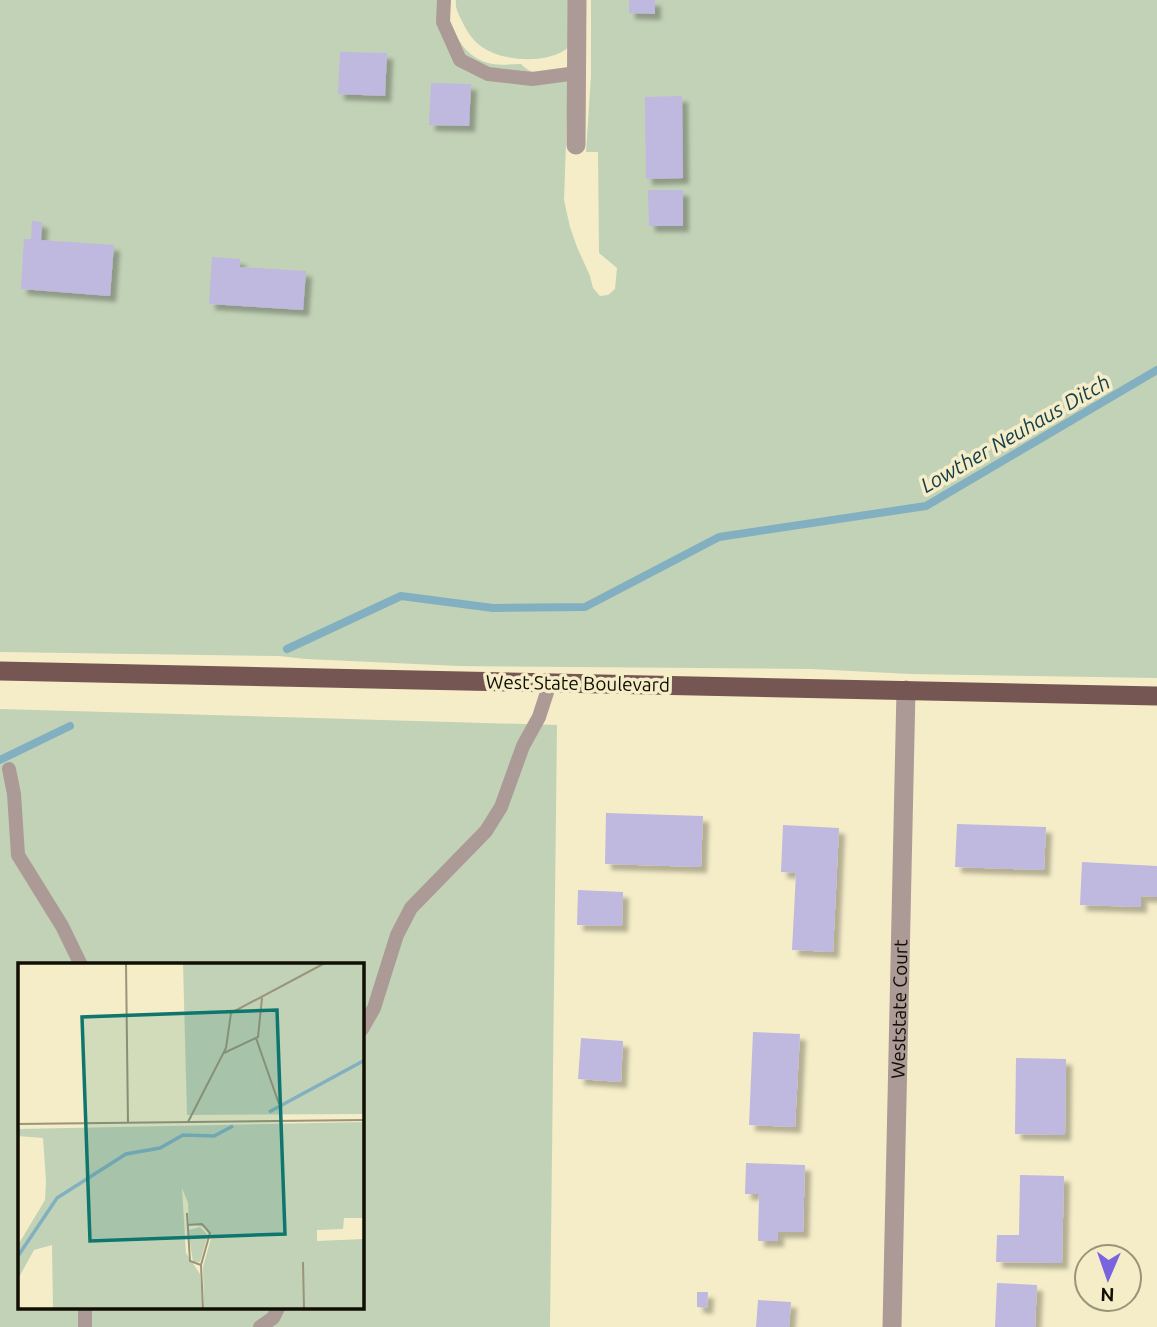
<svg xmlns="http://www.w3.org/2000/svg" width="1157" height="1327" viewBox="0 0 1157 1327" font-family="Ubuntu,sans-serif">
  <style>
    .green { fill: #c2d2b6; fill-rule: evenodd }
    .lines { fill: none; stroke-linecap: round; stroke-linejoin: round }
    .stream { stroke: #82b0c0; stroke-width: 8 }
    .building { fill: #bfb8df; filter: url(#shadow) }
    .service { stroke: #ac9a97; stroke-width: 14 }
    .minor { stroke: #ac9a97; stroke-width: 19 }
    .primary { stroke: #755652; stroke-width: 19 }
    .labels { text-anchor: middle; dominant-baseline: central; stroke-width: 7; stroke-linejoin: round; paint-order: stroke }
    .street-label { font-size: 19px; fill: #110e03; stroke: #f5edc8 }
    .water-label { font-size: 21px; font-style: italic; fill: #133d4a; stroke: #f5edc8 }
    .inset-river { fill: none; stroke: #82b0c0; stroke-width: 3.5 }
    .inset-road { fill: none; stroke: #9a9479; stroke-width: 2 }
    .view { fill: #0f766e; fill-opacity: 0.15; stroke: #0f766e; stroke-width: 3.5 }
    .inset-edge { fill: none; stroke: #110e03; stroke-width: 3.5 }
  </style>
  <defs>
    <filter id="shadow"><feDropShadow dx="6" dy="6" stdDeviation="2" flood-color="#0004"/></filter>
  </defs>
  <rect width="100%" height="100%" fill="#f5edc8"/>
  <g class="green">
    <path d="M0 0H439C451 24 459 55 488 63 498 66 511 64 521 64 533 77 547 74 564 73L568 85 564 200 570 227 577 247 590 276 593 288 600 296 608 295 615 289 617 268 599 253 598 152H586L591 75V0H1157V678L911 674 811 669 459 666 306 659 279 656 0 652Z"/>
    <path d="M456 0H568L570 46C550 65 503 62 482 47 473 41 466 30 462 21 458 13 455 8 456 0Z"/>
    <path d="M0 709 557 725 550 1327H0ZM19 965H362V1308H19Z"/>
  </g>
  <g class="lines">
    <g class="stream">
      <path d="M287 649 401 596 493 608 585 607 719 537 926 506 1157 370"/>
      <path d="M0 760 70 726"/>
    </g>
  </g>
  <g class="building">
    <path d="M629 0H655V14L629 13Z"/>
    <path d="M340 52 387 53 385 96 338 94Z"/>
    <path d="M431 83 471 84 469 126 429 125Z"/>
    <path d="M682 96 683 178 646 179 645 97Z"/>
    <path d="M648 190H683V226H649Z"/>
    <path d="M32 221 42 222 41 240 114 245 110 296 21 289 24 239H31Z"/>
    <path d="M212 257 240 259V267L306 271 303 310 209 304Z"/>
    <path d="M606 813 703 816 701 867 605 864Z"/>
    <path d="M957 824 1046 827 1044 870 955 867Z"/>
    <path d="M783 825 839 828 833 952 792 950 796 873 781 872Z"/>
    <path d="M1082 862 1157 866V897L1141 896V907L1080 905Z"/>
    <path d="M578 890 623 892 622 926 577 925Z"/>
    <path d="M753 1032 800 1034 795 1127 749 1125Z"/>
    <path d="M581 1038 623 1041 621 1082 578 1079Z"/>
    <path d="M1016 1058 1066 1059 1065 1135 1015 1134Z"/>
    <path d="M746 1163 805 1165 803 1232H778V1241H758L759 1194H745Z"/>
    <path d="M1020 1175 1064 1176 1062 1263 996 1262 997 1235H1019Z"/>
    <path d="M997 1283 1037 1285 1035 1327H995Z"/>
    <path d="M697 1292H708L707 1308 697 1307Z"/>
    <path d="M758 1300 791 1302 789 1327H756Z"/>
  </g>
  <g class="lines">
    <g class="service">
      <path d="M444 0 443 22 460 60 488 74 532 79 577 73"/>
      <path d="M9 769 14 794 18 855 62 926 81 965"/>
      <path d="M362 1029 374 1008 397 935 411 908 486 831 501 807 523 746 539 717 550 683"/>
      <path d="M85 1327V1308"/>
      <path d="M260 1327 273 1318 278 1308"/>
    </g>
    <g class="minor">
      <path d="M576 145 577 0"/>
      <path id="s1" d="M892 1327 906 690"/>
    </g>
    <path class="primary" d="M0 671 1157 696"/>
  </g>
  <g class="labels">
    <g class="street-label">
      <text transform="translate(578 683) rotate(1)">West State Boulevard</text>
      <text stroke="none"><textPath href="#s1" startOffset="318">Weststate Court</textPath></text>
    </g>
    <g class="water-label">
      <text transform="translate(1015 433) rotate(-30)">Lowther Neuhaus Ditch</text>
    </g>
  </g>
  <g transform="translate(18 963)">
    <rect width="346" height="346" fill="#f5edc8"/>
    <path d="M165 0H346V151L169 152ZM346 159V255H326L325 266 299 267V278L346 276V346H186L185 304 193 275 186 264 171 261 170 240 164 225 168 290 182 311 185 346H35L34 282 16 287 0 316V282L27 237 28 218 25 175 0 173V166ZM182 264 190 272 182 299H175L170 267Z" fill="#c2d2b6"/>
    <path class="inset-river" d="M251 149 347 97M0 293 39 235 108 191 142 185 165 172 196 173 215 163"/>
    <path class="inset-road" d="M108 0 110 160M238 75 261 141M206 90 240 74 244 35M170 159 208 85 213 50 307 0M0 161 347 157M169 250 172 298 183 302 185 346M169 262 184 261 192 270 183 302M285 299 286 346"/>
    <path class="view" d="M259 47 267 271 72 278 64 54Z"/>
    <rect width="346" height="346" class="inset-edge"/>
  </g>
  <g transform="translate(1108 1278) rotate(182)"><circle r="33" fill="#f5edc8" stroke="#9a9479" stroke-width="2"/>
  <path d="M0-5L12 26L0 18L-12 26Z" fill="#7964df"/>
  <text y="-10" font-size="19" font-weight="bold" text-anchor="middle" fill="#110e03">N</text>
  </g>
</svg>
